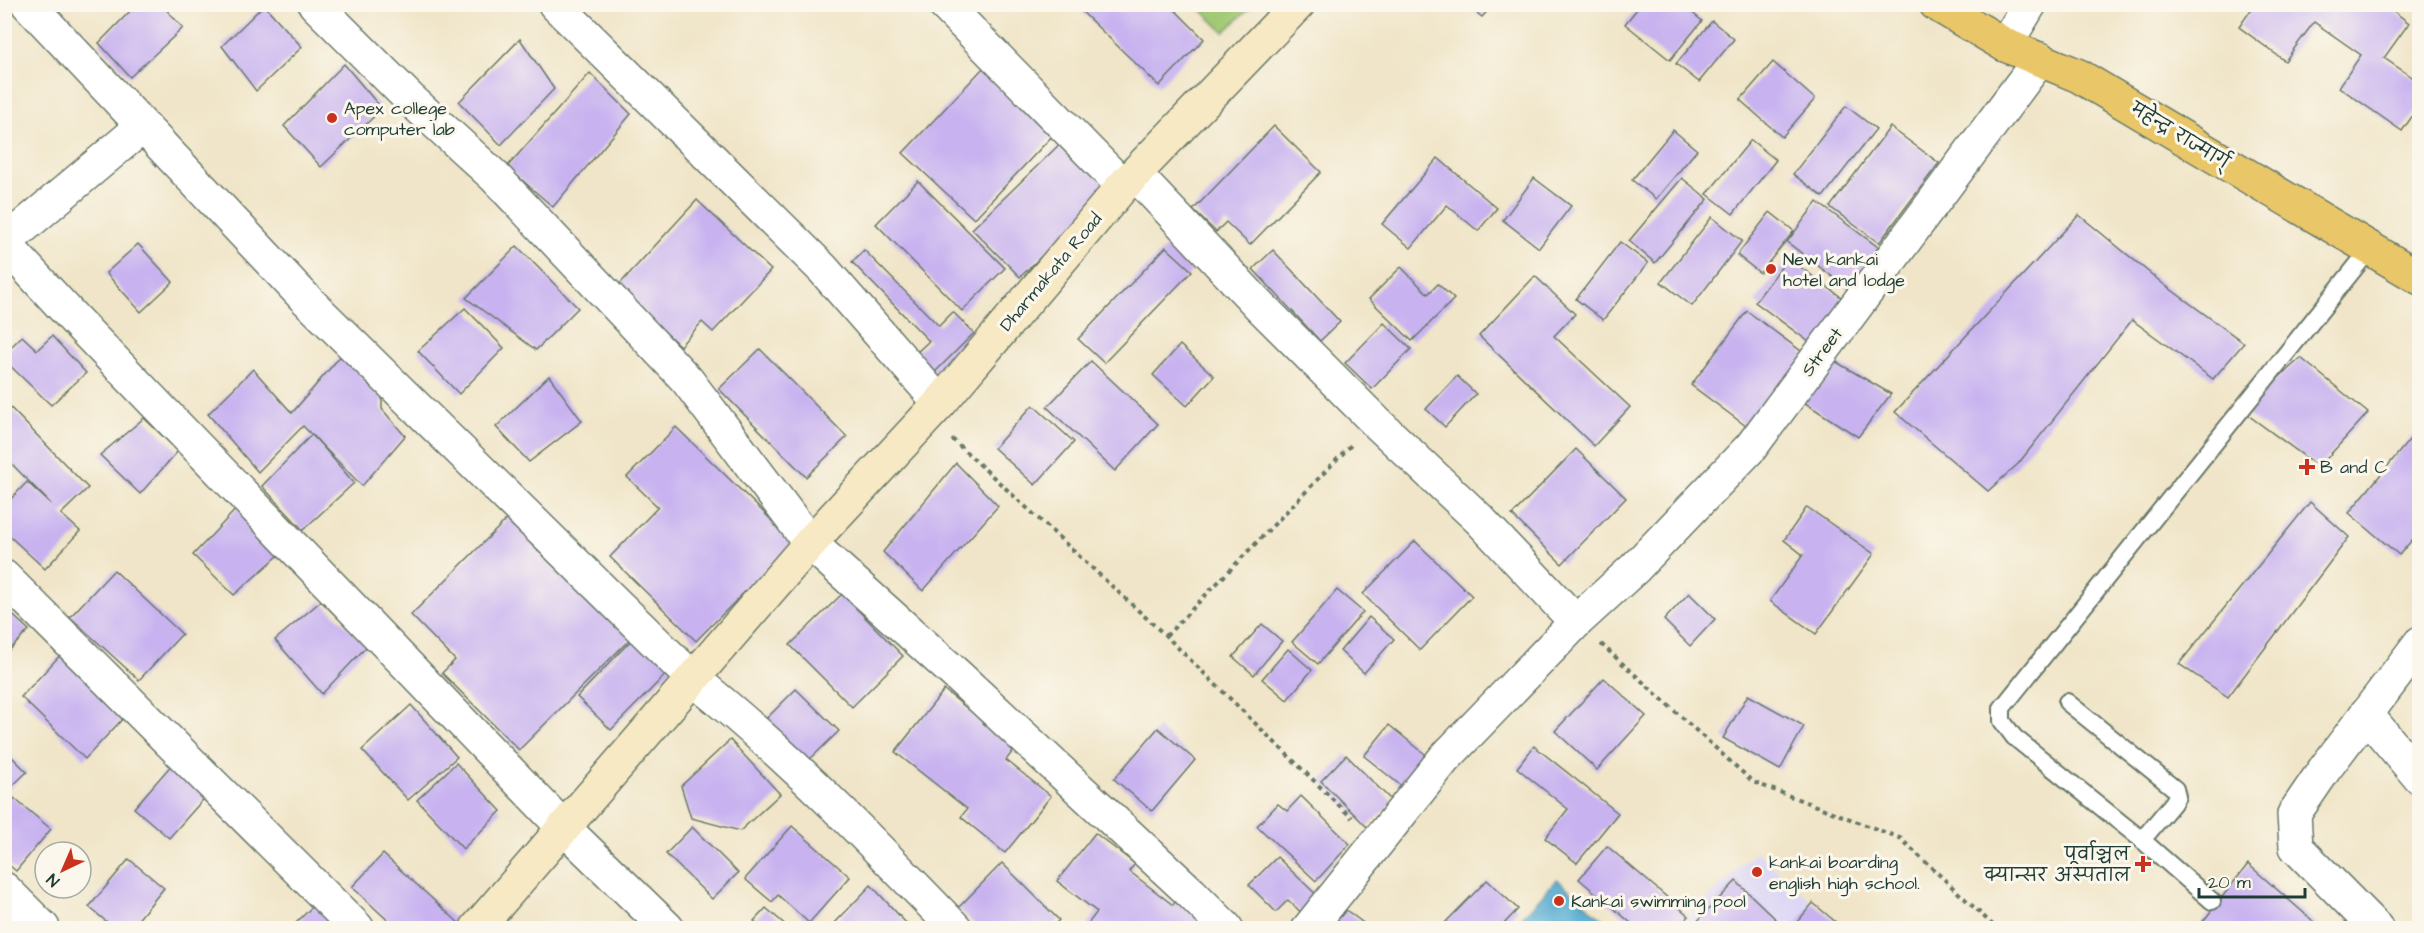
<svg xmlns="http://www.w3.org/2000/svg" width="2424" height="933" viewBox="0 0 2424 933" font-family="'Architects Daughter','Playpen Sans Deva',sans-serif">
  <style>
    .built { fill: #dcd6f6 }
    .green { fill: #a2c974; stroke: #608354; stroke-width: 1.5 }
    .water { fill: #55acd2; stroke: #3a7483; stroke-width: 1.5 }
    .building { fill: #c8b2f0 }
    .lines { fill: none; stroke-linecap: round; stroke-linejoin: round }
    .lane-casing { stroke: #687868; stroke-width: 20 }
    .street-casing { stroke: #687868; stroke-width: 36 }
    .secondary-casing { stroke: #687868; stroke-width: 36 }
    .highway-casing { stroke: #687868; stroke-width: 36 }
    .path { stroke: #687868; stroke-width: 4; stroke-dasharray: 4.5 4.5; stroke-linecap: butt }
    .lane { stroke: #fff; stroke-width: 16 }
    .street { stroke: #fff; stroke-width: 33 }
    .secondary { stroke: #f6e9c3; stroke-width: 33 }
    .highway { stroke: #e9c769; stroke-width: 33 }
    .poi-dot { fill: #c8321e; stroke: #fbf7ec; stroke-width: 2 }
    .labels { text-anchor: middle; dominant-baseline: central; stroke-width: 6; stroke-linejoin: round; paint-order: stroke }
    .poi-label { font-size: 18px; fill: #1f3d34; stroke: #fbf7ec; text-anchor: start }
    .street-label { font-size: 18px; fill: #1f3d34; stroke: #fbf7ec }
  </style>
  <rect width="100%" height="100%" fill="#fbf7ec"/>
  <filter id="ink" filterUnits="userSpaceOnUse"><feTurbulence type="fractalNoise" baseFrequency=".0167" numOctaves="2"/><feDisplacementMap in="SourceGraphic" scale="12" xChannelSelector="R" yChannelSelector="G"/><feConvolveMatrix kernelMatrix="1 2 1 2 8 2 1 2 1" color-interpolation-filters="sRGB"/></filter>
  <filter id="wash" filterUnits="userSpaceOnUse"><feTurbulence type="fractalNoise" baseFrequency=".008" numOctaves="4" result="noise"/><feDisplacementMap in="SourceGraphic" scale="24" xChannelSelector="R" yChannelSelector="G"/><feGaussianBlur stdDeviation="1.35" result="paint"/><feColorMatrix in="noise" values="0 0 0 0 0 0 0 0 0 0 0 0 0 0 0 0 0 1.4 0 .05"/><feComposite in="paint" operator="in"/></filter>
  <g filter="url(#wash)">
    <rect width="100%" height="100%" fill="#f0e5c8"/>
    <path class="built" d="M1756 851 1813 903 1847 928H1641L1666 894 1689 916Z"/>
    <path class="green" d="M1196 5H1253L1224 32Z"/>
    <path class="water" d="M1557 879 1613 928H1524L1517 923Z"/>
    <g id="blocks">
      <g class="building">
        <path d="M137 4H161L183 28 130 77 99 43Z"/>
        <path d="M1074 4H1169L1204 39 1159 86Z"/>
        <path d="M1641 4H1682L1702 21 1670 60 1625 24Z"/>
        <path d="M2255 4H2384L2409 23 2384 58 2415 79 2420 72V105L2402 131 2339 87 2361 55 2314 22 2285 61 2239 27Z"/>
        <path d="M264 5 302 47 256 91 222 46Z"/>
        <path d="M1467 5H1493L1482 17Z"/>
        <path d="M1712 21 1734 39 1699 82 1676 64Z"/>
        <path d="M520 39 554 89 501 145 459 102Z"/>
        <path d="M1773 62 1815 99 1782 137 1740 100Z"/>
        <path d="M344 64 382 109 321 167 284 126Z"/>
        <path d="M985 66 1055 133 974 219 903 153Z"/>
        <path d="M590 73 631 114 553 207 507 167Z"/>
        <path d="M1846 106 1876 129 1823 197 1793 174Z"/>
        <path d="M1274 126 1321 172 1250 245 1226 222 1216 232 1193 210Z"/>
        <path d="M1890 127 1939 163 1879 243 1830 207Z"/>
        <path d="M1673 130 1697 150 1656 199 1632 180Z"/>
        <path d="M1064 140 1111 189 1020 277 972 229Z"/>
        <path d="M1751 140 1776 160 1733 214 1707 194Z"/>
        <path d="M1438 158 1497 208 1478 231 1447 205 1411 248 1382 224Z"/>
        <path d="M1534 178 1571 206 1539 248 1503 220Z"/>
        <path d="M1682 178 1708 199 1655 263 1629 241Z"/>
        <path d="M918 181 1005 268 962 311 876 224Z"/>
        <path d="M697 200 771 270 713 332 702 322 680 346 617 287Z"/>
        <path d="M1817 202 1882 250 1851 291 1787 242Z"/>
        <path d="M1770 212 1794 231 1760 273 1737 255Z"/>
        <path d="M2079 215 2162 283 2244 343 2213 379 2132 320 2018 464 1988 491 1895 412Z"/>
        <path d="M1712 217 1742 241 1692 306 1661 282Z"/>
        <path d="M1620 242 1648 263 1603 320 1576 299Z"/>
        <path d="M138 244 173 282 141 312 106 273Z"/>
        <path d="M517 246 578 308 536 350 466 298Z"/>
        <path d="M1166 247 1192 271 1104 363 1078 339Z"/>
        <path d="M864 250 939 326 953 312 974 333 934 373 915 354 929 341 852 262Z"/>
        <path d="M1273 250 1340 322 1320 341 1253 269Z"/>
        <path d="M1788 258 1849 303 1816 347 1755 302Z"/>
        <path d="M1401 267 1428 294 1438 284 1454 299 1412 341 1369 299Z"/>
        <path d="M1535 276 1575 314 1554 336 1630 407 1594 446 1479 336Z"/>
        <path d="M465 308 504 348 459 394 418 351Z"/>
        <path d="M1747 311 1809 357 1754 432 1691 385Z"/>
        <path d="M1384 323 1411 349 1372 389 1345 363Z"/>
        <path d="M22 336 37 350 52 336 86 373 51 405 4 360V354Z"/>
        <path d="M1180 345 1214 376 1187 406 1153 375Z"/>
        <path d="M760 349 847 437 806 477 719 389Z"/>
        <path d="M344 352 382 394V409L405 436 362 486 303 426 258 472 208 414 253 369 292 413Z"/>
        <path d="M1821 353 1891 394 1858 437 1791 394Z"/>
        <path d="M2301 358 2368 413 2319 467 2241 410Z"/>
        <path d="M1091 361 1158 424 1115 471 1047 407Z"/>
        <path d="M549 376 582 421 529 462 496 427Z"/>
        <path d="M1457 376 1476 394 1445 427 1426 409Z"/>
        <path d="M4 401 88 488 61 514 80 531 45 569 4 531V506L27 482 51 504 4 456Z"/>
        <path d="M1033 405 1074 442 1035 485 994 448Z"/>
        <path d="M144 418 178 451 140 494 100 455Z"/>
        <path d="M676 427 794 542 696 641 610 557 658 507 627 477Z"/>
        <path d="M312 434 354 483 303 530 262 486Z"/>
        <path d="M2414 434 2420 439V531L2399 555 2349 513Z"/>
        <path d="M1576 449 1626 498 1562 564 1512 515Z"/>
        <path d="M956 463 998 506 923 591 883 552Z"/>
        <path d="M2310 502 2349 537 2228 697 2179 664Z"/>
        <path d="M238 507 279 555 234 595 193 555Z"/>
        <path d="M1807 507 1874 554 1816 634 1770 601 1803 555 1784 540Z"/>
        <path d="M515 511 637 632 519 750 442 673 455 660 411 615Z"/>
        <path d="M1415 541 1472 596 1420 650 1363 594Z"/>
        <path d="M114 570 182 634 139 680 70 617Z"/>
        <path d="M1337 590 1363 612 1318 664 1292 642Z"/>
        <path d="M1689 593 1715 619 1690 646 1664 620Z"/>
        <path d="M842 594 903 656 852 707 790 645Z"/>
        <path d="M321 601 367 646 322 694 275 640Z"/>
        <path d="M4 607 29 630 4 656Z"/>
        <path d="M1369 617 1394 639 1364 673 1340 651Z"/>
        <path d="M1262 624 1282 641 1254 675 1233 657Z"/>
        <path d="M637 634 672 668 611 730 577 697Z"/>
        <path d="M66 649 130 711 85 759 21 697Z"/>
        <path d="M1288 649 1312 670 1287 700 1262 679Z"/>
        <path d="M1604 678 1646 716 1597 770 1555 731Z"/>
        <path d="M796 689 839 731 802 767 760 725Z"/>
        <path d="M944 690 1016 747 1006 760 1051 796 1005 853 961 817 967 809 895 752Z"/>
        <path d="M1748 695 1804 726 1780 770 1723 738Z"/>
        <path d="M411 705 457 757 408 800 362 750Z"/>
        <path d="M1389 725 1430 758 1405 789 1364 756Z"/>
        <path d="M1158 728 1195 760 1152 811 1114 779Z"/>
        <path d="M730 740 780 794 740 831 691 818 681 786Z"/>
        <path d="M1534 746 1618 813 1577 863 1545 838 1568 809 1517 768Z"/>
        <path d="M4 749 27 772 9 789 4 784Z"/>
        <path d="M1346 755 1393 802 1367 827 1321 781Z"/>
        <path d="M173 763 208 794 169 838 134 808Z"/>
        <path d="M456 763 501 811 463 849 417 800Z"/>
        <path d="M4 790 51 829 16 871 4 861Z"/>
        <path d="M1301 796 1350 844 1316 881 1257 826 1278 804 1287 811Z"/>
        <path d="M792 826 850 877 809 923 778 895 772 902 745 879Z"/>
        <path d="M692 827 738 873 712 899 666 854Z"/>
        <path d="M1095 833 1135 864 1129 871 1173 905 1180 895 1222 928H1092L1087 925 1097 912 1057 881Z"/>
        <path d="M1607 846 1689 916 1678 928H1637L1579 879Z"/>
        <path d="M383 854 460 924 456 928H396L352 887Z"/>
        <path d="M1277 857 1325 903 1309 920 1288 900 1276 912 1249 885Z"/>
        <path d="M129 859 164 888 131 928H114L89 907Z"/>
        <path d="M1002 863 1059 920 1051 928H978L958 908Z"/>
        <path d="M2248 864 2321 928H2206L2201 924Z"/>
        <path d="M1487 880 1518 909 1500 928H1440Z"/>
        <path d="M1736 881 1783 926 1780 928H1691Z"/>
        <path d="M871 885 907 924 903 928H837L833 925Z"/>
        <path d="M1813 903 1843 928H1792Z"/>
        <path d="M315 904 339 928H291Z"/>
        <path d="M766 908 789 928H762L754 921Z"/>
        <path d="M1346 910 1370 928H1331Z"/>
      </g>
    </g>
  </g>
  <g filter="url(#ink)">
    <use href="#blocks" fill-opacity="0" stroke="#687868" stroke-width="1.5"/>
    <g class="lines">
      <defs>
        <g id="lane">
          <path d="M2067 702 2175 789 2177 796 2173 803 2142 840"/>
          <path d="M2212 901 2142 840 2014 737 2002 721V708L2370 249"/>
        </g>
        <g id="street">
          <path d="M28 4 304 297 693 679C787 754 872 842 955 928"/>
          <path d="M315 4 409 98 494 176 687 380 810 543 958 676 1191 893 1226 928"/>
          <path d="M555 4 823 269 940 403"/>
          <path d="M944 4 1123 186"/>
          <path d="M2005 45 2030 4"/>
          <path d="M142 127 4 243 74 319 564 828 667 928"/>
          <path d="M1135 174 1257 303 1375 421 1479 519 1576 622"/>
          <path d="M4 577 357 928"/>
          <path d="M2366 714 2420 778"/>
          <path d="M4 889 43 928"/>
          <path d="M1309 928 1444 759 1576 622 1635 568 1751 447 2040 59"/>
          <path d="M2376 928 2296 847 2294 814 2324 770 2420 643"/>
        </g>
        <path id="secondary" d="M477 928 810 543 940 403 1123 186 1298 4"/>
        <path id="highway" d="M1936 4 2005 45 2079 76 2420 278"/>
      </defs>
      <use href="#lane" class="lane-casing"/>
      <use href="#street" class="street-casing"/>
      <use href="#secondary" class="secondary-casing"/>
      <use href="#highway" class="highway-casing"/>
      <g class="path">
        <path d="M952 439 1166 636 1352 818"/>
        <path d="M1166 636 1351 445"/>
        <path d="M1601 644 1753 782 1900 838 1996 928"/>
      </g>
      <use href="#lane" class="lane"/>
      <use href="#street" class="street"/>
      <use href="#secondary" class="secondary"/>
      <use href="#highway" class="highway"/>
    </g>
  </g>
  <g class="poi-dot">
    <circle cx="332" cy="118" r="6"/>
    <circle cx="1771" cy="269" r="6"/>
    <path d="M2304 458h6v6h6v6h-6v6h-6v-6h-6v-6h6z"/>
    <path d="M2140 855h6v6h6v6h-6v6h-6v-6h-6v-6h6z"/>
    <circle cx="1757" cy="872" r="6"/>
    <circle cx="1559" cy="901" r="6"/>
  </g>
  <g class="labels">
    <g class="poi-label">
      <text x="344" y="108">Apex college<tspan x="344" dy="21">computer lab</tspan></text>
      <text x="1783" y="259">New kankai<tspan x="1783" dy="21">hotel and lodge</tspan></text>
      <text x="2320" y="467">B and C</text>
      <text x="2130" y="854" text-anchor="end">पूर्वाञ्चल<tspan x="2130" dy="21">क्यान्सर अस्पताल</tspan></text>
      <text x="1769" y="862">kankai boarding<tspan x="1769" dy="21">english high school.</tspan></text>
      <text x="1571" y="901">Kankai swimming pool</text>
    </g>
    <g class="street-label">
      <text transform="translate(2180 136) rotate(31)">महेन्द्र राज्मार्ग्</text>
      <text transform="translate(1051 272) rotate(-50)">Dharmakata Road</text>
      <text transform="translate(1822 352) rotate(-53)">Street</text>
    </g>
  </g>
  <rect width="2424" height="933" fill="none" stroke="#fbf7ec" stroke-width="24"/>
  <g transform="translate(63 870) rotate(224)"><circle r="28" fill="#fbf7ec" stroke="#a3ada2" stroke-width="1.5"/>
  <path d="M0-4.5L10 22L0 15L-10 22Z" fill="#c8321e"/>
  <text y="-9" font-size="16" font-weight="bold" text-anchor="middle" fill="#1f3d34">N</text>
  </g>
  <path d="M2199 888v9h106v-9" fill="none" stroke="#1f3d34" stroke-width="3"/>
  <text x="2208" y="888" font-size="18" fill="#1f3d34" stroke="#fbf7ec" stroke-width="4.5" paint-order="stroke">20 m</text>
</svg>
